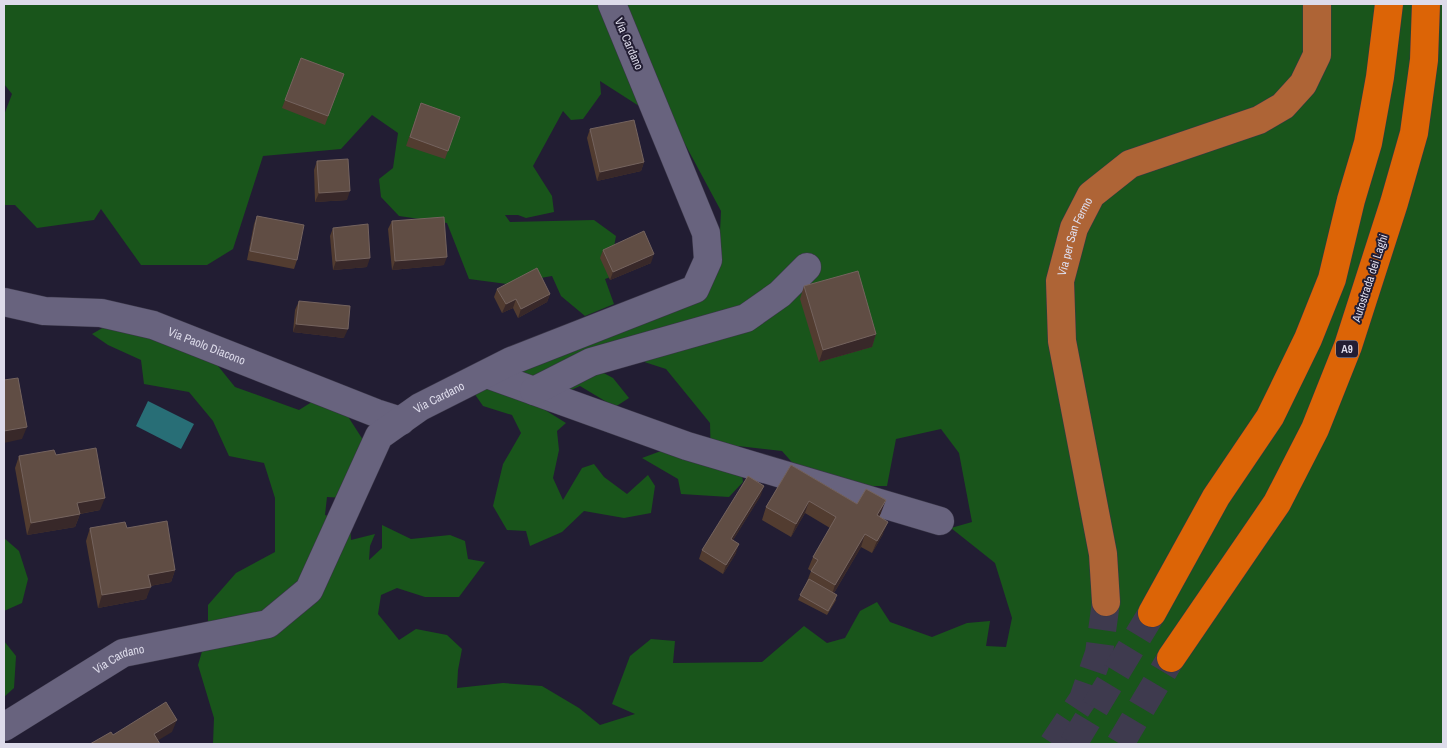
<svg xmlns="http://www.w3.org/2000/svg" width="1447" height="748" viewBox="0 0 1447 748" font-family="'Archivo Narrow',sans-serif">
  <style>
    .green { fill: #19551b }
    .water { fill: #286e76 }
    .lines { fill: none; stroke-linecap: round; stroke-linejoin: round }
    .major-tunnel { stroke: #3e3a4e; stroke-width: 28; stroke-dasharray: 28 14; stroke-linecap: butt }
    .highway-tunnel { stroke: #3e3a4e; stroke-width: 28; stroke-dasharray: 28 14; stroke-linecap: butt }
    .minor-casing { stroke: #3a3648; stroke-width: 29 }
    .major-casing { stroke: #3a3648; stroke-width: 29 }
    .highway-casing { stroke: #3a3648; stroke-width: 29 }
    .minor { stroke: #68637e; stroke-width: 28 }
    .major { stroke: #ae6436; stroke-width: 28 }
    .highway { stroke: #dc6406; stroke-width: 28 }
    .wall { fill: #523c30 }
    .shaded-wall { fill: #382829 }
    .building { fill: #604d44; stroke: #74635e }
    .labels { text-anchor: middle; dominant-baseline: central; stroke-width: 4; stroke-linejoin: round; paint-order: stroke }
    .shield { fill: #221d33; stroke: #a5a2b3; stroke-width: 1 }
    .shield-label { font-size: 11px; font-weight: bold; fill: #dddbea }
    .street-label { font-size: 12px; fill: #dddbea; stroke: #221d33 }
  </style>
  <rect width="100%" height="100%" fill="#221d33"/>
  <g class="green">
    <path d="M4 4H1443V744H213L214 718 198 665 208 631V605L236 573 275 552V498L264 463 229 456 213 421 189 392 144 384 141 360 108 345 92 334 111 323 214 361 235 387 299 410 315 400 347 415 365 443 361 499 327 497 325 515 350 522 351 540 375 534 370 546 369 560 382 548V525L411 539 450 535 465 541 468 559 485 562 459 597H425L397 588 381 595 378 614 399 640 416 629 447 635 462 649 458 670 457 688 503 683 542 686 579 708 600 725 635 714 612 704 630 656 651 639 675 641 673 663 762 662 804 626 827 643 845 638 860 611 877 602 890 622 932 637 967 623 990 621 986 646 1006 647 1012 618 995 563 951 528 972 522 959 453 941 429 896 439 887 486H869L797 468 782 451 738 446 743 482 729 497 681 494 678 479 642 458 661 451 711 461 710 423 666 369 635 359 598 370 613 378 629 398 615 407 580 386 537 405 566 423 557 431 559 450 553 478 563 500 582 468 594 464 604 477 627 494 648 475 655 486 651 513 624 518 584 511 562 532 530 546 526 531 507 530 493 506 503 464 521 433 512 415 483 406 474 393 710 284 719 253 721 211 678 131 600 81 601 94 583 119 571 120 563 111 533 166 552 196 554 212 526 218 518 215H505L510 222 594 220 616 236 613 252 619 274 605 279 614 304 585 316 561 296 552 276 507 284 469 279 447 223 399 216 381 197 379 179 393 168 398 133 372 115 341 149 263 156 233 249 207 265H141L101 209 94 220 37 228 15 205H4V115L12 94 4 84Z"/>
    <path d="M4 538 19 551 28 579 22 603 4 611Z"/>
    <path d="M4 641 16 656 14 688 4 697Z"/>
  </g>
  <path class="water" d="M148 401 194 424 181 449 136 426Z"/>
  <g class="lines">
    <path class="major-tunnel" d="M1053 744 1083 699 1099 653 1106 602"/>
    <g class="highway-tunnel">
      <path d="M1073 744 1152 613"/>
      <path d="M1120 744 1171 658"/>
    </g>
    <defs>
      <g id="minor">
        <path id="s1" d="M4 302 44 311 101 313 153 325 376 413 401 421"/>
        <path d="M487 374 687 446 940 521"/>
        <path d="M534 391 591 362 746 318 780 294 807 267"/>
        <path id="s2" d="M4 727 123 653 268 624 309 590 379 436 420 407 511 361 695 289 708 260 706 233 612 4"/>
      </g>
      <g id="major">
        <path id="s3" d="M1106 602 1103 554 1062 341 1060 281 1074 228 1091 195 1130 164 1259 120 1283 106 1303 84 1317 55V4"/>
      </g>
      <g id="highway">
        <path d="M1152 613 1216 497 1270 417 1308 339 1332 279 1351 200 1368 143 1380 77 1389 4"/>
        <path d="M1171 658 1277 503 1315 429 1348 346 1394 203 1414 133 1424 60 1426 4"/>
      </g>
    </defs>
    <use href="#minor" class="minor-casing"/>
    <use href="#major" class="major-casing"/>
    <use href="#highway" class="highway-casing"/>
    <use href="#minor" class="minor"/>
    <use href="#major" class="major"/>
    <use href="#highway" class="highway"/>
  </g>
  <g class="wall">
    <path d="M301 58 344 74 325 125 282 108Z"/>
    <path d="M421 103 460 117 445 159 406 146Z"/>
    <path d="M590 129 644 162 641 171 597 181 587 138Z"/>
    <path d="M317 161 347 200 315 202 314 170Z"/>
    <path d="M257 216 297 260 294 269 247 260 254 224Z"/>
    <path d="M392 221 444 265 392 270 388 229Z"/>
    <path d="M333 228 367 267 333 270 330 236Z"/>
    <path d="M603 250 651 263 610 280 600 258Z"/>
    <path d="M804 286 876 334 872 347 819 362 800 299Z"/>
    <path d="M497 289 550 294 547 302 518 318 513 308 502 313 494 297Z"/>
    <path d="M299 301 344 338 293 332 295 310Z"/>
    <path d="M56 455 100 510 80 514 75 527 27 535 15 468 19 456Z"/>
    <path d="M791 465 857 504 881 513 879 517 883 534 872 553 861 547 834 593 836 600 827 615 798 600 808 579 811 571 808 569 813 557 830 528 805 513 791 537 762 520 766 507Z"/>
    <path d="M761 495 733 540 736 553 723 574 699 559 702 550Z"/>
    <path d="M90 528H127L175 570 171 582 150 586 146 599 98 608 86 541Z"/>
  </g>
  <g class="shaded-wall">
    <path d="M644 162 641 171 597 181 600 172Z"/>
    <path d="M350 191 347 200 315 202 319 193Z"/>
    <path d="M654 254 651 263 610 280 613 272Z"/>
    <path d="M447 257 444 265 392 270 395 261Z"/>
    <path d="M370 258 367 267 333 270 336 261Z"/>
    <path d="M550 294 547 302 518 318 521 309Z"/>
    <path d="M516 299 513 308 502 313 506 304Z"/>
    <path d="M296 324 348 329 344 338 293 332Z"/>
    <path d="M876 334 872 347 819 362 823 350Z"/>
    <path d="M27 427 22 439 4 443V431Z"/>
    <path d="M764 486 761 495 728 548 731 539Z"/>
    <path d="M105 498 100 510 73 515 77 503Z"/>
    <path d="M886 500 881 513 872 528 877 515Z"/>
    <path d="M809 501 805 513 791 537 796 524Z"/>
    <path d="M80 514 75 527 27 535 31 523Z"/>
    <path d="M888 522 883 534 872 553 877 541Z"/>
    <path d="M865 534 861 547 831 598 835 585Z"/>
    <path d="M739 544 736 553 723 574 726 565Z"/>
    <path d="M175 570 171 582 144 587 148 575Z"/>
    <path d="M151 587 146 599 98 608 102 595Z"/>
    <path d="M177 720 172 732 152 744 154 734Z"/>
  </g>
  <g class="building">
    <path d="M301 58 344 74 328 116 285 100Z"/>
    <path d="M421 103 460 117 448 151 410 137Z"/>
    <path d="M634 120 644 162 600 172 590 129Z"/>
    <path d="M348 159 350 191 319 193 317 161Z"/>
    <path d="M257 216 304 225 297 260 250 251Z"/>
    <path d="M444 217 447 257 395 261 392 221Z"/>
    <path d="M368 224 370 258 336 261 333 228Z"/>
    <path d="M644 231 654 254 613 272 603 250Z"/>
    <path d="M537 268 550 294 521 309 516 299 506 304 497 289Z"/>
    <path d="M858 271 876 334 823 350 804 286Z"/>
    <path d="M299 301 350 306 348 329 296 324Z"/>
    <path d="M18 378 27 427 4 431V380Z"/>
    <path d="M96 448 105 498 77 503 80 514 31 523 19 456 54 450 56 455Z"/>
    <path d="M791 465 857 504 866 489 886 500 877 515 888 522 877 541 865 534 835 585 811 571 818 560 813 557 836 517 809 501 796 524 766 507Z"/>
    <path d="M748 476 764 486 731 539 739 544 726 565 702 550Z"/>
    <path d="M167 521 175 570 148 575 151 587 102 595 90 528 125 522 127 528Z"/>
    <path d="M809 579 837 595 828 611 800 595Z"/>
    <path d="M166 702 177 720 154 734 160 744H90L111 732 113 735Z"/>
  </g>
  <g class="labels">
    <rect class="shield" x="1336" y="340.5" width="22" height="17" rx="4"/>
    <g class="shield-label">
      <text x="1347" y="349">A9</text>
    </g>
    <g class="street-label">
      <text transform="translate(629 44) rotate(67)">Via Cardano</text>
      <text stroke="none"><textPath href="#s3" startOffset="372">Via per San Fermo</textPath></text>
      <text transform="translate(1370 278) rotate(-72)">Autostrada dei Laghi</text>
      <text stroke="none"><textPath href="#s1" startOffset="209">Via Paolo Diacono</textPath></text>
      <text stroke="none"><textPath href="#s2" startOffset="582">Via Cardano</textPath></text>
      <text stroke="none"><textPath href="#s2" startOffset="134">Via Cardano</textPath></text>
    </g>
  </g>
  <rect width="1447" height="748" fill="none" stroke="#dddbea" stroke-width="10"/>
</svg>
